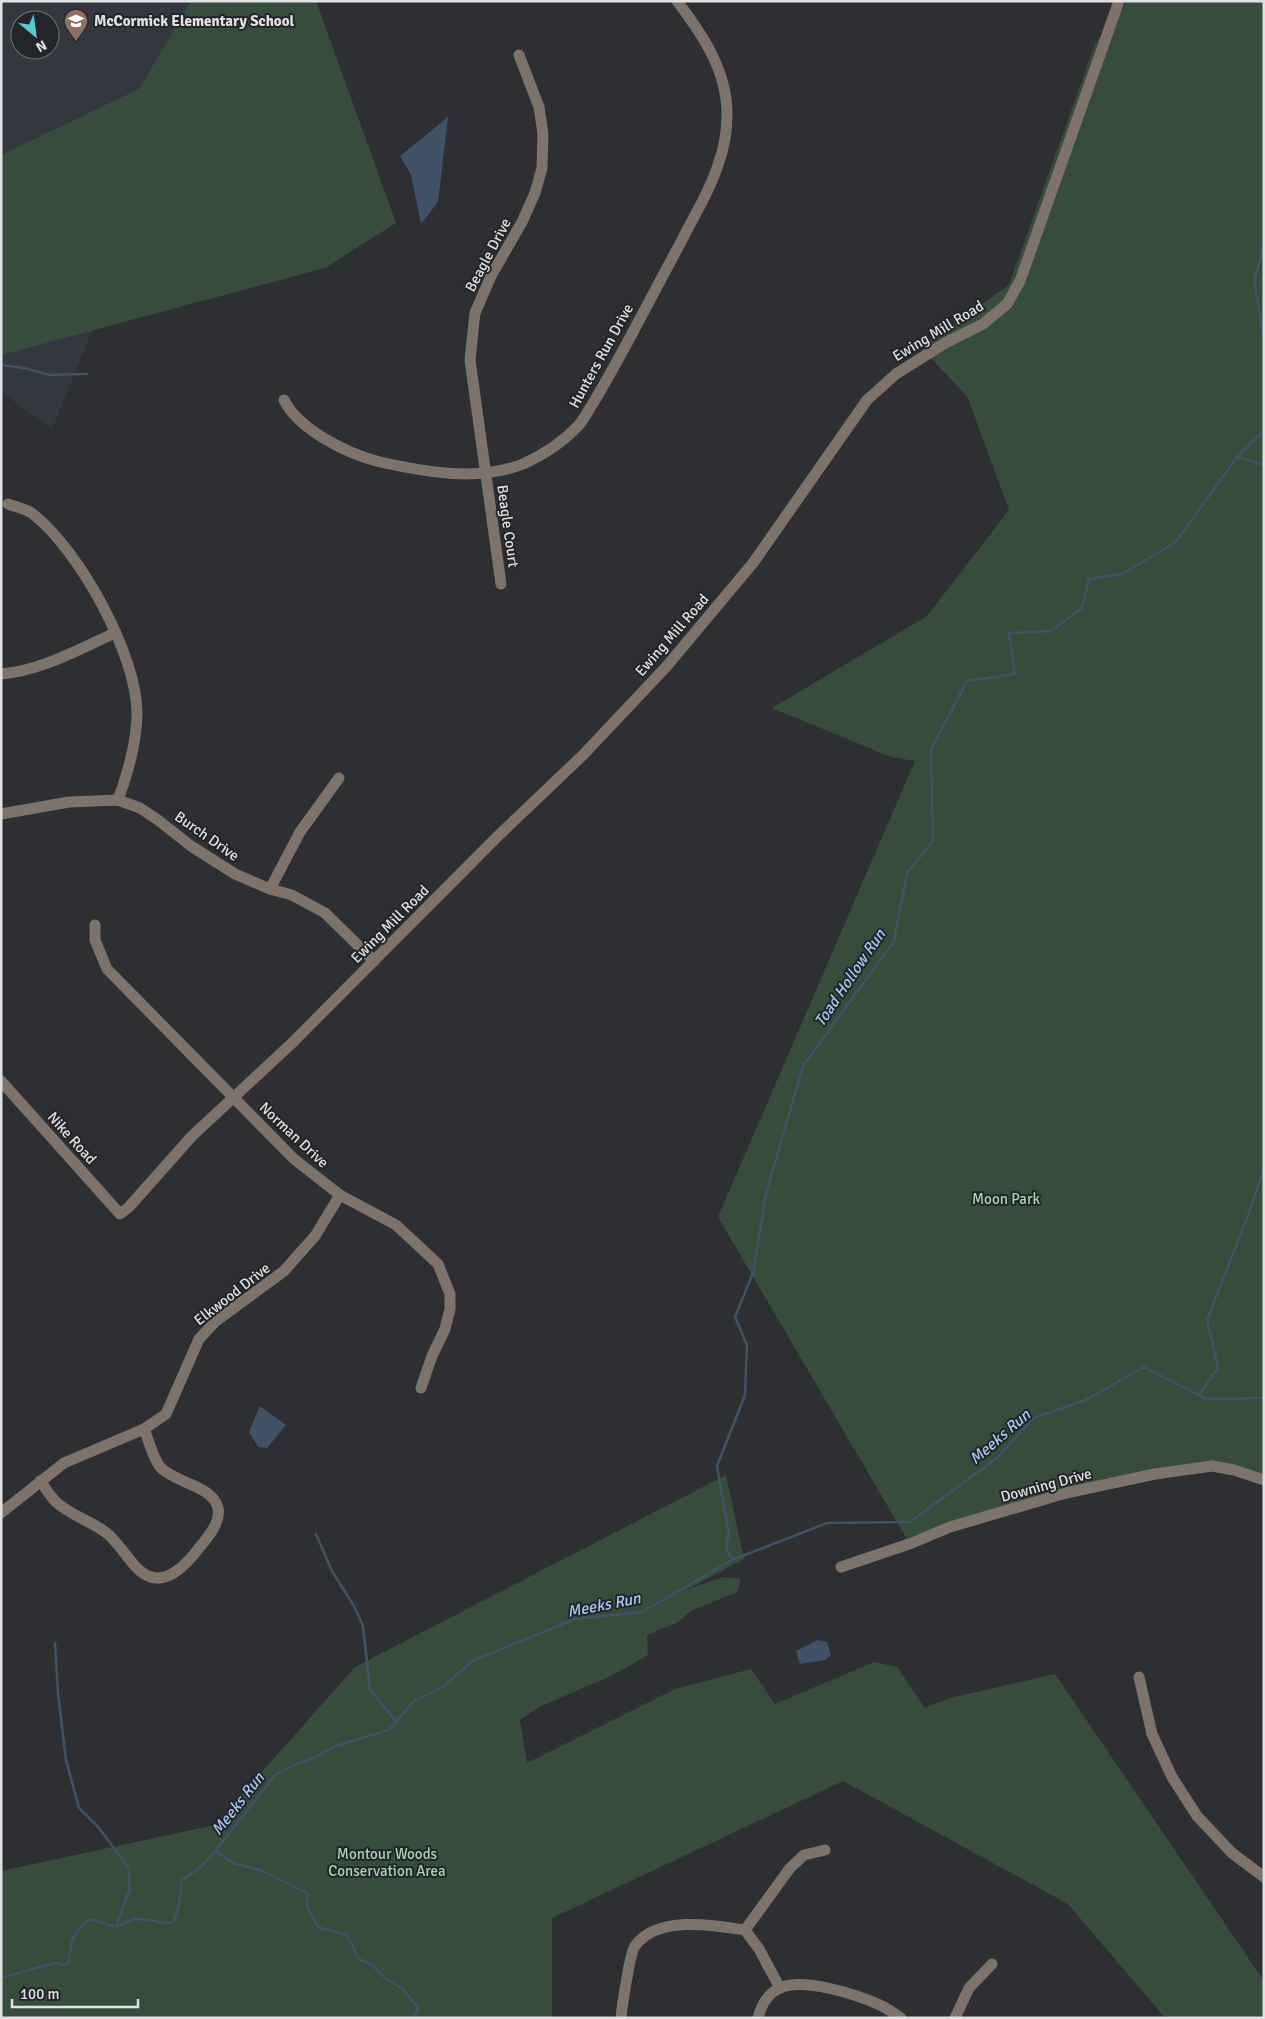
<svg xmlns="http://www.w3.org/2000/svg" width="1265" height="2019" viewBox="0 0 1265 2019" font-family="Signika,sans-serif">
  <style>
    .built { fill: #333740; fill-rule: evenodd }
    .green { fill: #374d3c }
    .water { fill: #405266 }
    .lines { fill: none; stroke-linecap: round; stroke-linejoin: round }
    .stream { stroke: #405266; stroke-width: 2.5 }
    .minor { stroke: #7d736a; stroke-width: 11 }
    .labels { text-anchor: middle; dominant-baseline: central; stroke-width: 4; stroke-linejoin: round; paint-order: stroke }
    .poi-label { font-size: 15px; font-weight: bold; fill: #dfe1e3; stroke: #232528; text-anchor: start }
    .street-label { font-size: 15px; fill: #dfe1e3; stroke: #232528 }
    .park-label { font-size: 15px; fill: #a6d5b1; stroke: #232528 }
    .water-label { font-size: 16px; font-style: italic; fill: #a3c8f1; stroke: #232528 }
  </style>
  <rect width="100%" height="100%" fill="#2d2f32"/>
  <path class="built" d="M1 1H227L52 429 1 392ZM20 20H50V50H20Z"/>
  <g class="green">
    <path d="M191 1H316L396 223 325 268 1 355V155L139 89Z"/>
    <path d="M1128 1H1264V1485L1200 1464 907 1539 718 1217 915 761 891 757 772 708 927 616 1009 510 967 396 920 347 1009 285 1095 44Z"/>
    <path d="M726 1475 744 1559 686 1590 723 1577 741 1579 737 1592 691 1611 678 1622 647 1635 648 1655 613 1675 539 1707 520 1720 527 1763 675 1689 751 1669 775 1704 874 1662 897 1667 925 1708 950 1698 1055 1674 1264 1981V2018H1165L1068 1904 843 1781 552 1918V2018H1V1871L215 1825 355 1667Z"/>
  </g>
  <g class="water">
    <path d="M448 117 438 202 421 224 411 175 400 156Z"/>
    <path d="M260 1406 286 1425 267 1448 258 1447 249 1432Z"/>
    <path d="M818 1640 827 1642 831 1655 825 1660 800 1664 796 1651Z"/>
  </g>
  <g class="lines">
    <g class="stream">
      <path d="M1264 245 1254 281 1264 340"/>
      <path d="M1 365 24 368 50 375 87 374"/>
      <path d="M1264 382V384"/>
      <path d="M1237 457 1264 431"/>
      <path d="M1199 1395 1218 1368 1207 1320 1247 1218 1264 1169"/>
      <path d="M316 1534 332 1571 354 1606 363 1626 370 1689 397 1723"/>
      <path d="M732 1559 726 1547 729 1534 717 1466 745 1395 747 1345 735 1317 753 1273 766 1194 803 1066 894 941 907 873 933 841 931 750 967 681 1015 674 1009 633 1051 631 1082 608 1089 579 1122 574 1176 542 1237 457 1264 465"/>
      <path d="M55 1643 58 1693 66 1760 79 1808 99 1828 128 1867 130 1888 116 1927"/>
      <path d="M216 1851 233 1863 260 1870 307 1893V1906L318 1927 347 1935 359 1959 371 1964 385 1978 403 1989 418 2008 414 2018"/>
      <path d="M1 1978 54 1963 63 1965 69 1963C70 1940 72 1934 90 1919L116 1927 134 1919 150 1920 167 1924 174 1921 179 1905 182 1880 202 1866 216 1850 275 1775 297 1764 316 1757 335 1746 389 1730 413 1702 444 1686 472 1661 575 1619 642 1612 732 1560 827 1523 910 1522 997 1458 1033 1418 1086 1400 1144 1367 1207 1399 1264 1398"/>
    </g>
    <g class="minor">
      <path d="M284 400C299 430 348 454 380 462 426 472 477 482 523 464 543 455 564 441 579 425 584 419 588 411 592 405 604 385 615 365 626 345 645 309 664 273 683 238 695 214 710 191 718 165 724 149 727 130 727 114 727 70 702 34 677 1"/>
      <path d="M8 504C16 507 27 509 33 514 79 550 138 656 137 715 136 745 128 772 118 800"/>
      <path d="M501 584 470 360 475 313 491 276 522 222 535 193 542 168 543 134 539 107 519 55"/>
      <path d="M1 674C41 671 79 649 115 633"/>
      <path d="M1 814 69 802 118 800 140 808 158 820 191 846 235 874 270 889 292 895 325 913 374 961"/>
      <path d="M270 889 300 832 339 778"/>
      <path d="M95 925V940L107 969 294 1159 340 1195 396 1225 438 1264 450 1294V1309L445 1329 432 1356 421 1388"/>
      <path d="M1 1081 120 1214 129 1207 192 1136 291 1044 498 836 583 755 666 667 753 563 867 400 896 374 945 343 983 324 1007 304 1020 281 1119 1"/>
      <path d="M40 1481C45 1487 50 1496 56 1502 70 1515 93 1522 108 1534 118 1543 126 1556 135 1566 159 1593 183 1569 199 1548 208 1537 221 1522 218 1508 213 1486 178 1484 161 1468 153 1459 149 1441 144 1429"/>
      <path d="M1 1513 64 1463 144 1429 166 1414 199 1339 216 1321 284 1271 315 1236 340 1195"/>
      <path d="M841 1567 912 1543 950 1527 1066 1493 1155 1474 1212 1466 1234 1470 1264 1480"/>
      <path d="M1139 1677 1152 1734 1172 1777 1197 1816 1232 1853 1264 1877"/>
      <path d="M745 1930 790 1868 804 1855 825 1850"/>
      <path d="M621 2018C622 2007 630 1952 635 1946 657 1915 714 1925 745 1930L759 1949 780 1988"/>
      <path d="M758 2018C761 2006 768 1993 780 1988 803 1977 859 1995 882 2006 888 2009 895 2014 901 2018"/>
      <path d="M955 2018 969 1988 992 1964"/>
    </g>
  </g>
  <defs>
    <symbol id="school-pin" viewBox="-11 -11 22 30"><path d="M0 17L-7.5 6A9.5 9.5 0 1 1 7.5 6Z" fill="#8d6e63" stroke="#232528"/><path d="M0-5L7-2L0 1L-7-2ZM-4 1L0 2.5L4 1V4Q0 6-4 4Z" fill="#fff"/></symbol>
  </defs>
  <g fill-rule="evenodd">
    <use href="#school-pin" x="62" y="7" width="28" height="38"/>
  </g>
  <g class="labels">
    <g class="poi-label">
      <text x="94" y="21">McCormick Elementary School</text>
    </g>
    <g class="street-label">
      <text transform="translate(488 255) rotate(-62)">Beagle Drive</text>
      <text transform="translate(938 331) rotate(-31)">Ewing Mill Road</text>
      <text transform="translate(601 356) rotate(-61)">Hunters Run Drive</text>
      <text transform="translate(508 526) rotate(82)">Beagle Court</text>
      <text transform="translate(672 635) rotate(-49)">Ewing Mill Road</text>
      <text transform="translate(207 836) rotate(35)">Burch Drive</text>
      <text transform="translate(390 924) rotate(-45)">Ewing Mill Road</text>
      <text transform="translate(294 1135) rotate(43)">Norman Drive</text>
      <text transform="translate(72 1138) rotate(48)">Nike Road</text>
      <text transform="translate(232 1294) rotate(-38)">Elkwood Drive</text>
      <text transform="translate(1046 1485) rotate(-15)">Downing Drive</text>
    </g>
    <g class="park-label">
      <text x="1006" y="1199">Moon Park</text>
      <text x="387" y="1854">Montour Woods<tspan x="387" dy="17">Conservation Area</tspan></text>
    </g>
    <g class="water-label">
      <text transform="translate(850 978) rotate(-56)">Toad Hollow Run</text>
      <text transform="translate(1000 1437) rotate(-41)">Meeks Run</text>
      <text transform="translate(604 1605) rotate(-11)">Meeks Run</text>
      <text transform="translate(238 1804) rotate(-52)">Meeks Run</text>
    </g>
  </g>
  <rect width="1265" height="2019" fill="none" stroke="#dfe1e3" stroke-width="5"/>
  <g transform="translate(35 35) rotate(151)"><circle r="24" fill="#232528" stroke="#6e7073"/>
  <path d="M0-4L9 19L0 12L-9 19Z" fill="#51ccd4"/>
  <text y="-8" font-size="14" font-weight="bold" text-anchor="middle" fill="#dfe1e3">N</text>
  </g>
  <path d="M12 1999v8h126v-8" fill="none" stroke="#dfe1e3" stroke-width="2.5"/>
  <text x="20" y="1999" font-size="15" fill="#dfe1e3" stroke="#232528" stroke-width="4" paint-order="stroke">100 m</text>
</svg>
